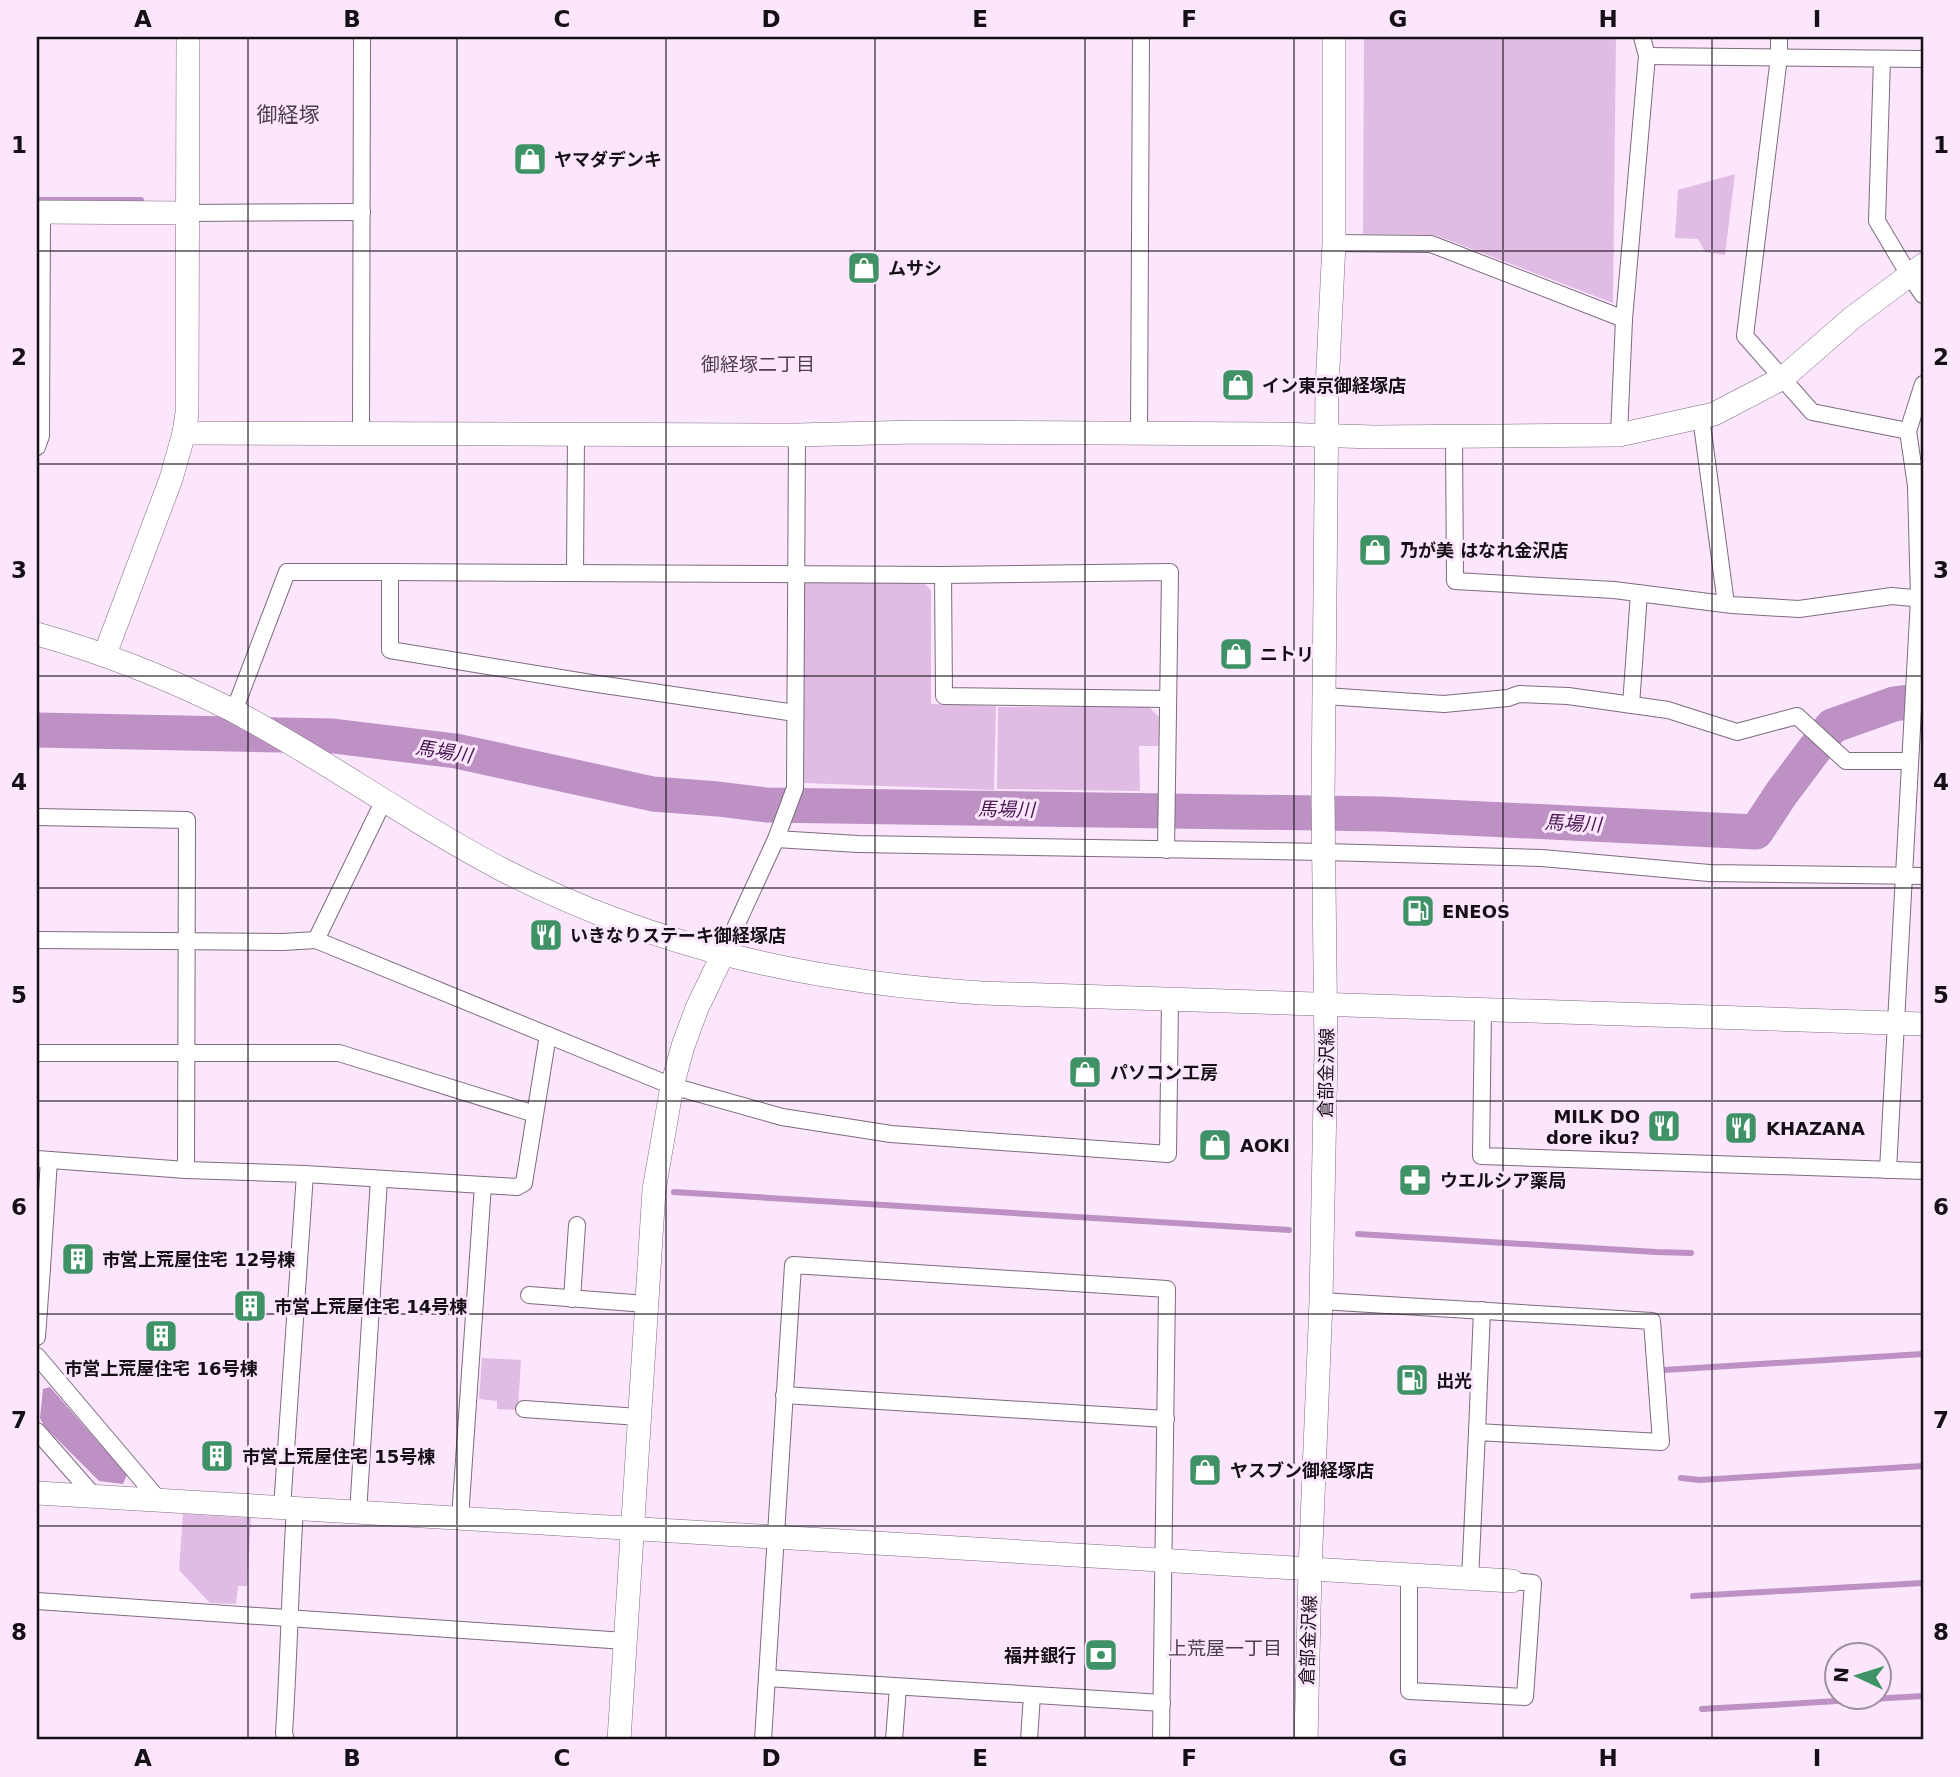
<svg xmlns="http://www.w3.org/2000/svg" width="1960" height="1777" viewBox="0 0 1960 1777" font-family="'DejaVu Sans','Noto Sans JP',sans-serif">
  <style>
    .green { fill: #e0bce4 }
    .water { fill: #bd91c3 }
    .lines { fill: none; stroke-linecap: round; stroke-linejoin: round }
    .stream { stroke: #bd91c3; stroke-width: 6 }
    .river { stroke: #bd91c3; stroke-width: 35 }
    .street-casing { stroke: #7d6b7f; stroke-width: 18 }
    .secondary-casing { stroke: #7d6b7f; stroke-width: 24 }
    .street { stroke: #fff; stroke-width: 16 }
    .secondary { stroke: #fff; stroke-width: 23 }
    .grid { fill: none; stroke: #160f17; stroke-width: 2; stroke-opacity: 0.55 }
    .labels { text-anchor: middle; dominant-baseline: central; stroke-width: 6; stroke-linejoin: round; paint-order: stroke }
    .poi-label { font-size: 18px; font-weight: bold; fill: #160f17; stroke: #fbe6fd; text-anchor: start }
    .street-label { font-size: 18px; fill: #160f17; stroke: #fbe6fd }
    .neighbourhood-label { font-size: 19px; fill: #4f3e50; stroke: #fbe6fd }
    .water-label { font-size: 19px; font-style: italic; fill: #4a1451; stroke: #fbe6fd }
    .quarter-label { font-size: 21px; fill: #4f3e50; stroke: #fbe6fd }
    .neatline { fill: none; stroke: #160f17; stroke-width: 2.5 }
    .grid-label { font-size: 23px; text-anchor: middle; font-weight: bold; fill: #160f17 }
  </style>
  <rect width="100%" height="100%" fill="#fbe6fd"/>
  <g class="green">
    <path d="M1364 37H1616L1613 303 1435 235 1363 234Z"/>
    <path d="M1735 174 1725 255 1705 252 1698 239 1675 238 1678 190Z"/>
    <path d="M803 581 924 583 931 590V704L996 706 994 790 803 783Z"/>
    <path d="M998 707H1149L1159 717 1160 746H1139L1140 791 997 789Z"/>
    <path d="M482 1358 521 1360 518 1410 497 1409V1401L479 1399Z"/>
    <path d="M183 1514 251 1518 247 1586H238L236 1604 210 1603 179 1570Z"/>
  </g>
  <path class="water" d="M50 1387 127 1475 123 1484 99 1481 44 1426 40 1418 43 1389Z"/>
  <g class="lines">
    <g class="stream">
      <path d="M37 200H141"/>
      <path d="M674 1192 1289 1230"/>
      <path d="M1358 1234 1656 1252 1691 1253"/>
      <path d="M1664 1370 1923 1354"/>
      <path d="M1681 1478 1700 1480 1923 1466"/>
      <path d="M1693 1596 1923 1583"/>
      <path d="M1702 1709 1923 1696"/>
    </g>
    <path class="river" d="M37 730 333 736 456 751 653 794 718 799 766 805 1382 814 1756 832 1781 794 1832 726 1894 704 1923 700"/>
    <defs>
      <g id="street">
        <path d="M1779 37V57L1745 336 1812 412 1908 431"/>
        <path d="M1647 56 1923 59"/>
        <path d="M1882 59 1877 221 1909 275 1923 295"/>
        <path d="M188 213 362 212"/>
        <path d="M1334 243 1431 244 1624 319"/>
        <path d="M1701 417 1726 604"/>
        <path d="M361 433 362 37"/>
        <path d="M1139 434 1141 37"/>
        <path d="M1619 435 1624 319 1647 56 1642 37"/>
        <path d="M1454 436 1455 581 1614 590 1732 605 1799 609 1892 596 1923 599"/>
        <path d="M37 447 41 436 42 212"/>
        <path d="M390 572 943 575 1170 572 1166 850"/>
        <path d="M575 573 576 433"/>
        <path d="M943 575 944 696 1168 699"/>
        <path d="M1325 696 1444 704 1508 698 1519 694 1568 696 1668 710 1737 732 1797 716 1846 761H1909"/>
        <path d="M1631 705 1639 593"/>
        <path d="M234 711 287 572H390V650L591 683 795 713"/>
        <path d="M37 817 187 820 186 1170"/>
        <path d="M776 839 858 844 1324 852 1542 858 1709 873 1923 876"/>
        <path d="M37 940 283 942 316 940 672 1086 782 1117 891 1134 1168 1154 1170 1000"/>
        <path d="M316 940 384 800"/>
        <path d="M723 954 776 839 795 788 797 435"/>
        <path d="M1483 1010 1481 1156 1923 1171"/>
        <path d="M37 1053H339L535 1114"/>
        <path d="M37 1159 186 1170 305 1174 483 1185 460 1518"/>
        <path d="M1888 1170 1919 599 1916 486 1908 431 1923 384"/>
        <path d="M483 1185 517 1187 524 1183 548 1035"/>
        <path d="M37 1268H42L37 1337"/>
        <path d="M42 1268 49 1160"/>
        <path d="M529 1295 646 1304"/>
        <path d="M572 1299 577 1225"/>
        <path d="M1321 1301 1652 1321 1661 1442 1477 1432 1470 1579"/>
        <path d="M37 1356 159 1500"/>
        <path d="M784 1395 1166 1419"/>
        <path d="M524 1409 639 1417"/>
        <path d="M37 1431 94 1496"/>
        <path d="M1477 1432 1482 1310"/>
        <path d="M282 1508 305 1174"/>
        <path d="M358 1513 379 1179"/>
        <path d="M1409 1576V1691L1525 1697 1533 1583 1512 1581"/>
        <path d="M37 1601 625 1641"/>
        <path d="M767 1678 1162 1703"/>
        <path d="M286 1740 284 1733C289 1658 290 1584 295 1509"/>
        <path d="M763 1740 793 1265 1167 1289 1161 1740"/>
        <path d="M894 1740 898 1687"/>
        <path d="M1029 1740 1032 1695"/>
      </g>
      <g id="secondary">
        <path d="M37 212 188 213"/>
        <path d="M184 433 797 435 915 432 1278 434 1374 437 1619 435 1714 414 1783 378 1852 318 1923 265"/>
        <path d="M37 634C105 653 170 679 234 711 326 760 411 822 503 870 657 949 812 982 982 993L1923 1024"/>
        <path d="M105 654 171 479 184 433 187 413 188 37"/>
        <path d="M37 1493 1512 1581"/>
        <path d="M619 1740 654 1190 672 1086 683 1046 697 1008 723 954"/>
        <path d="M1306 1740 1310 1570 1321 1301 1326 1050 1323 799 1327 388 1334 243V37"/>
      </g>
    </defs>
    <use href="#street" class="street-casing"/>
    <use href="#secondary" class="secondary-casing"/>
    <use href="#street" class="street"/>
    <use href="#secondary" class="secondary"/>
  </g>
  <path class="grid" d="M248 37V1740M457 37V1740M666 37V1740M875 37V1740M1085 37V1740M1294 37V1740M1503 37V1740M1712 37V1740M37 251H1923M37 464H1923M37 676H1923M37 888H1923M37 1101H1923M37 1314H1923M37 1526H1923"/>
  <defs>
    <symbol id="shop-square" viewBox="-11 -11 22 22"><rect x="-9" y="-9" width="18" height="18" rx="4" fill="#3e9265" stroke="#fbe6fd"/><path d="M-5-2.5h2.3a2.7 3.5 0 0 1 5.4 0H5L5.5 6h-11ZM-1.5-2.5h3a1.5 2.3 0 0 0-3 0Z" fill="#fff"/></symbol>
    <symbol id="fuel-square" viewBox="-11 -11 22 22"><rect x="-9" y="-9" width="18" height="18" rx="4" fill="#3e9265" stroke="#fbe6fd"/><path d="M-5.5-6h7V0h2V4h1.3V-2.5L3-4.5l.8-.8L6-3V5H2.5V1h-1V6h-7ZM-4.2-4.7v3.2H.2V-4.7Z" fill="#fff"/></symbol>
    <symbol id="restaurant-square" viewBox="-11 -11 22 22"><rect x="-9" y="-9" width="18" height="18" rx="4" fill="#3e9265" stroke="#fbe6fd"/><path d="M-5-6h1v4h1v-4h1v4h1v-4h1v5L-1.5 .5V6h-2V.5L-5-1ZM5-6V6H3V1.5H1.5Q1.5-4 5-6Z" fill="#fff"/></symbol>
    <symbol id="pharmacy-square" viewBox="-11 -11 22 22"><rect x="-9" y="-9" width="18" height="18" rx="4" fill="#3e9265" stroke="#fbe6fd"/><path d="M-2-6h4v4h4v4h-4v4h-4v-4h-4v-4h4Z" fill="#fff"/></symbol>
    <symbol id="building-square" viewBox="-11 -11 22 22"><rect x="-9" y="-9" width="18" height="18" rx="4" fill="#3e9265" stroke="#fbe6fd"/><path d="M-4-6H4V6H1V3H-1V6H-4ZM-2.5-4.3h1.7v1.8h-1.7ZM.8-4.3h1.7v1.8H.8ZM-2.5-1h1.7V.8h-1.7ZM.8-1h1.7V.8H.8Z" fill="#fff"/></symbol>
    <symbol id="bank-square" viewBox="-11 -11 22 22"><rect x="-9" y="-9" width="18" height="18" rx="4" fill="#3e9265" stroke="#fbe6fd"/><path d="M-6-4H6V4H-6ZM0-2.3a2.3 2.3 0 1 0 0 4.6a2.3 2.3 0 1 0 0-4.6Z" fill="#fff"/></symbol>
  </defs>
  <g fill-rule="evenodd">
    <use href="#shop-square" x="511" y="140" width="38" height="38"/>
    <use href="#shop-square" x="845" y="249" width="38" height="38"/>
    <use href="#shop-square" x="1219" y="366" width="38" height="38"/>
    <use href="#shop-square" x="1356" y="531" width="38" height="38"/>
    <use href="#shop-square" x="1217" y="635" width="38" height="38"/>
    <use href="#fuel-square" x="1399" y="892" width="38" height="38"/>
    <use href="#restaurant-square" x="527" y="916" width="38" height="38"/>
    <use href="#shop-square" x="1066" y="1053" width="38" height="38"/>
    <use href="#restaurant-square" x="1645" y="1107" width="38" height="38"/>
    <use href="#restaurant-square" x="1722" y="1109" width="38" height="38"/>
    <use href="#shop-square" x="1196" y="1126" width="38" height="38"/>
    <use href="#pharmacy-square" x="1396" y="1161" width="38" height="38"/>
    <use href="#building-square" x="59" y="1240" width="38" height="38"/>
    <use href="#building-square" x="231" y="1287" width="38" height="38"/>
    <use href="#building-square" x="142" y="1317" width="38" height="38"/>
    <use href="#fuel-square" x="1393" y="1361" width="38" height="38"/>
    <use href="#building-square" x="198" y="1437" width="38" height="38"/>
    <use href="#shop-square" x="1186" y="1451" width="38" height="38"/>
    <use href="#bank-square" x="1082" y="1636" width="38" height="38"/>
  </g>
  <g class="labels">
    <g class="poi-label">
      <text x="554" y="159">ヤマダデンキ</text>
      <text x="888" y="268">ムサシ</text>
      <text x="1262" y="385">イン東京御経塚店</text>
      <text x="1400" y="550">乃が美 はなれ金沢店</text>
      <text x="1260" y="654">ニトリ</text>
      <text x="1442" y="911">ENEOS</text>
      <text x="570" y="935">いきなりステーキ御経塚店</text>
      <text x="1110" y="1072">パソコン工房</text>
      <text x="1640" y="1116" text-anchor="end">MILK DO<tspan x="1640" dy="21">dore iku?</tspan></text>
      <text x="1766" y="1128">KHAZANA</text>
      <text x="1240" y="1145">AOKI</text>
      <text x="1440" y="1180">ウエルシア薬局</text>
      <text x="102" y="1259">市営上荒屋住宅 12号棟</text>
      <text x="274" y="1306">市営上荒屋住宅 14号棟</text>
      <text x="161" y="1368" text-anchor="middle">市営上荒屋住宅 16号棟</text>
      <text x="1436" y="1380">出光</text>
      <text x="242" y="1456">市営上荒屋住宅 15号棟</text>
      <text x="1230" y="1470">ヤスブン御経塚店</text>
      <text x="1076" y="1655" text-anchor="end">福井銀行</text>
    </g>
    <g class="street-label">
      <text transform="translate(1326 1073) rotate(-89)">倉部金沢線</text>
      <text transform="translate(1308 1640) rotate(-88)">倉部金沢線</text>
    </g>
    <g class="neighbourhood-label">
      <text x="758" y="364">御経塚二丁目</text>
      <text x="1225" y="1648">上荒屋一丁目</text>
    </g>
    <g class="water-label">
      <text transform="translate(444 751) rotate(9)">馬場川</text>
      <text transform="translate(1006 809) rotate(1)">馬場川</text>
      <text transform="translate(1573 823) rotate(3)">馬場川</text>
    </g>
    <g class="quarter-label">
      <text x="288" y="115">御経塚</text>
    </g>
  </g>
  <rect width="1960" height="1777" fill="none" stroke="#fbe6fd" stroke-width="77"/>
  <g transform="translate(1858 1676) rotate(274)"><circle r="33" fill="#fbe6fd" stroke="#9f90a1" stroke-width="2"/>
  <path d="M0-5L12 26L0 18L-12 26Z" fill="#3e9265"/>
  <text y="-10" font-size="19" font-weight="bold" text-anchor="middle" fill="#160f17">N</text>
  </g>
  <rect x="38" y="38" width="1884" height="1700" class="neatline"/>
  <g class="grid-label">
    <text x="143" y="27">A</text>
    <text x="352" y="27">B</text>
    <text x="562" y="27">C</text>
    <text x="771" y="27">D</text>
    <text x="980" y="27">E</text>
    <text x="1189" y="27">F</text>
    <text x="1398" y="27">G</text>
    <text x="1608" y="27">H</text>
    <text x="1817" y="27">I</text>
    <text x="19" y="153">1</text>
    <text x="1941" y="153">1</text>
    <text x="19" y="365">2</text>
    <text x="1941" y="365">2</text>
    <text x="19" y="578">3</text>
    <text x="1941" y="578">3</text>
    <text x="19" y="790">4</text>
    <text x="1941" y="790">4</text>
    <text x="19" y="1003">5</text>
    <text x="1941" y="1003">5</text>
    <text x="19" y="1215">6</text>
    <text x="1941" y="1215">6</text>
    <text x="19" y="1428">7</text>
    <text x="1941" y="1428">7</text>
    <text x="19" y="1640">8</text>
    <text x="1941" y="1640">8</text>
    <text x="143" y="1766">A</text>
    <text x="352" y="1766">B</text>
    <text x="562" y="1766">C</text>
    <text x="771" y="1766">D</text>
    <text x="980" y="1766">E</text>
    <text x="1189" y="1766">F</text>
    <text x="1398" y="1766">G</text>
    <text x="1608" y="1766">H</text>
    <text x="1817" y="1766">I</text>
  </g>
</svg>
